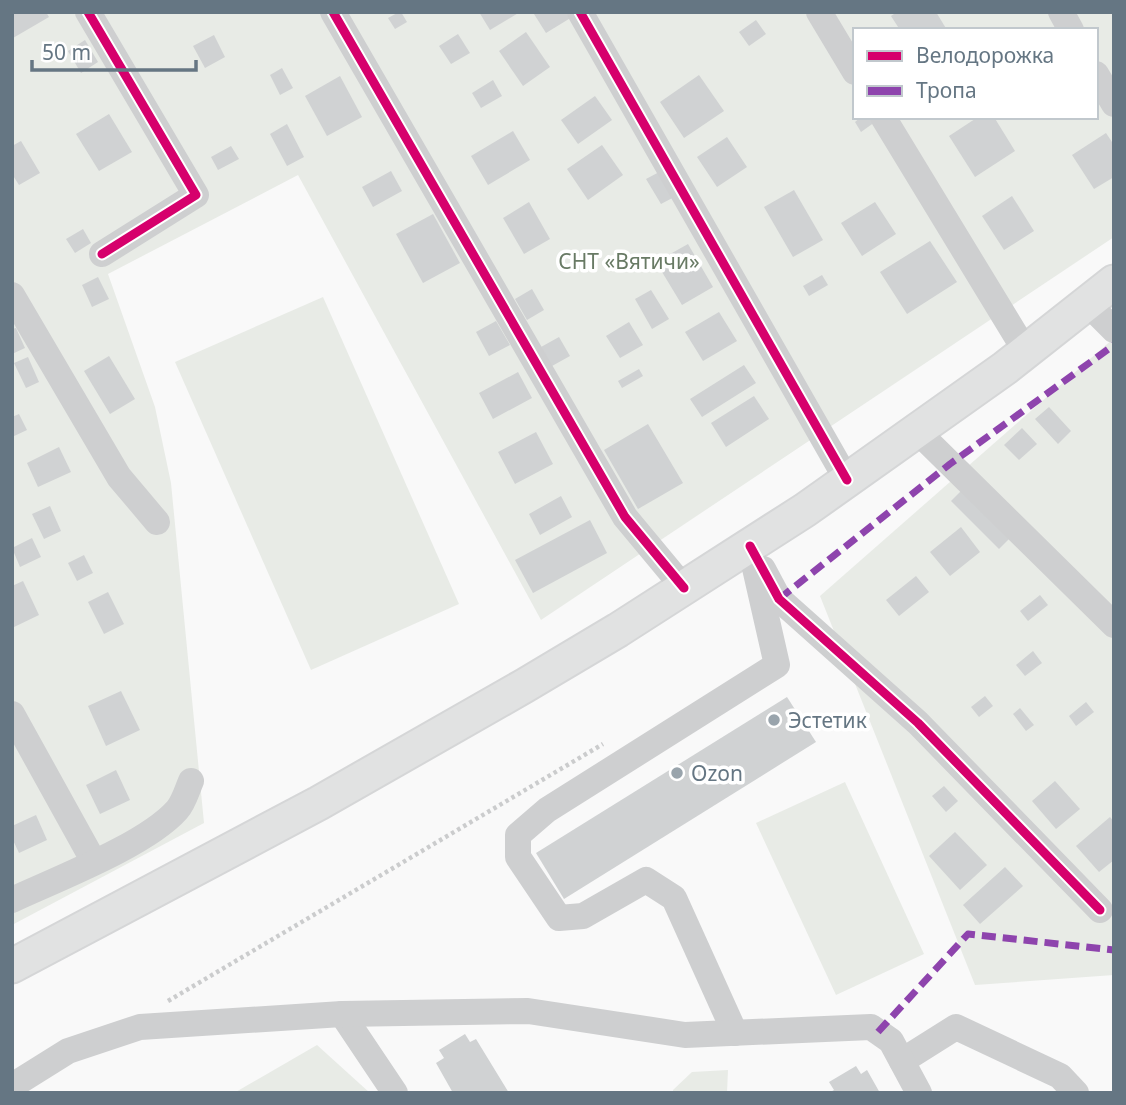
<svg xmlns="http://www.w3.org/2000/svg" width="1126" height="1105" viewBox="0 0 1126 1105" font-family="'Noto Sans',sans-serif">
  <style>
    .green { fill: #e8ebe6; fill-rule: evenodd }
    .building { fill: #d0d2d3 }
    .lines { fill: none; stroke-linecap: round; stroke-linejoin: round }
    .major-casing { stroke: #d5d6d7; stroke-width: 37 }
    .path { stroke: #cbcccd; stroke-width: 4.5; stroke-dasharray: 3.5 3.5; stroke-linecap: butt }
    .minor { stroke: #cecfd0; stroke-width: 26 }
    .major { stroke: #e1e2e2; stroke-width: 33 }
    .quiet { stroke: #8e44ad; stroke-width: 7; stroke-dasharray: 14 7; stroke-linecap: butt }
    .cycleway-casing { stroke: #fff; stroke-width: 13 }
    .cycleway { stroke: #d6006c; stroke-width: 9 }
    .poi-dot { fill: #99a4ac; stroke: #fff; stroke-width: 2.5 }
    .labels { text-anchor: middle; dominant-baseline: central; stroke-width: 7; stroke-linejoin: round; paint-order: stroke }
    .park-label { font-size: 21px; fill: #687a64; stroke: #fff }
    .poi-label { font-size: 21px; fill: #657683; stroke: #fff; text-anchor: start }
  </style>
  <rect width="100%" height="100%" fill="#f9f9f9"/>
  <g class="green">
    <path d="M12 12H1114V237L541 620 298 175 108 274 155 407 171 483 204 823 12 925ZM855 30H1096V117H855Z"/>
    <path d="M323 297 459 604 311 670 175 362Z"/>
    <path d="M1114 338V975L975 985 820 596Z"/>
    <path d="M845 782 924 954 836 995 756 823Z"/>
    <path d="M317 1045 370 1093H234Z"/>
    <path d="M728 1070 727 1093H673V1090L692 1072Z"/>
  </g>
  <g class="building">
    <path d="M12 12H46L49 17 13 38Z"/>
    <path d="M399 12H401L407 22 395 29 388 18Z"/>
    <path d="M479 12H520L490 30Z"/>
    <path d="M536 12H576L577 14 546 33 534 14Z"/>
    <path d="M897 12H936L947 30H900L891 16Z"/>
    <path d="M756 20 766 34 749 46 739 32Z"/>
    <path d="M526 32 550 67 523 86 499 51Z"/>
    <path d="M458 34 470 53 451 64 439 46Z"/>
    <path d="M214 35 225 57 205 68 193 46Z"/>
    <path d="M85 40 98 62 81 73 68 51Z"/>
    <path d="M282 68 293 88 280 95 270 75Z"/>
    <path d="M699 75 724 111 684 138 660 102Z"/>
    <path d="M340 76 362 117 327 136 305 96Z"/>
    <path d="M493 80 502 96 481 108 472 93Z"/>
    <path d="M595 96 612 120 578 144 561 120Z"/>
    <path d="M109 114 132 152 99 171 76 134Z"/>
    <path d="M861 117H871L875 122 861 132 855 122Z"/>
    <path d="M978 117H994L1015 151 975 177 949 136Z"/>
    <path d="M287 124 304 157 287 166 270 134Z"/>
    <path d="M513 131 530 160 488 185 471 156Z"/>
    <path d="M1106 133 1114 145V177L1094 189 1072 155Z"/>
    <path d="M727 137 747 167 717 187 697 157Z"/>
    <path d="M21 141 40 173 19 185 12 174V146Z"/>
    <path d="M602 145 623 175 588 200 567 169Z"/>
    <path d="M231 146 239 159 218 170 211 157Z"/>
    <path d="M663 170 678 195 661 204 646 179Z"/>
    <path d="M391 171 402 191 373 207 362 187Z"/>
    <path d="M794 190 823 240 793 257 764 207Z"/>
    <path d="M1012 196 1034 231 1004 250 982 216Z"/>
    <path d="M529 202 550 239 524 254 503 218Z"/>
    <path d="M875 202 896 234 862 256 841 223Z"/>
    <path d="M433 214 460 263 423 283 396 234Z"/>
    <path d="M83 229 91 243 75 253 66 239Z"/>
    <path d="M930 241 957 282 907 314 880 272Z"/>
    <path d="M688 244 713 287 682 305 656 262Z"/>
    <path d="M822 275 828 285 809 296 803 286Z"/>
    <path d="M98 277 109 299 92 307 82 285Z"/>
    <path d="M532 289 544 310 527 320 515 299Z"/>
    <path d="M651 290 669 319 652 329 635 299Z"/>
    <path d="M719 312 737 341 703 361 685 332Z"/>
    <path d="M496 321 510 345 489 356 476 332Z"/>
    <path d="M629 322 643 345 620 358 606 336Z"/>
    <path d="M16 328 25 348 12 354V329Z"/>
    <path d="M559 337 570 356 552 366 541 347Z"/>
    <path d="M109 356 135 399 110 414 84 371Z"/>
    <path d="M28 357 39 382 26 388 14 363Z"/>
    <path d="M744 365 756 383 702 417 690 399Z"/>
    <path d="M639 369 643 376 622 388 618 381Z"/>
    <path d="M518 372 532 398 493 419 479 393Z"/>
    <path d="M754 396 769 419 726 447 711 423Z"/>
    <path d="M1049 407 1071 431 1058 444 1035 419Z"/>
    <path d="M19 414 27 430 12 437V417Z"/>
    <path d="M648 424 683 483 638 509 604 450Z"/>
    <path d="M1022 428 1037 444 1019 460 1004 445Z"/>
    <path d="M536 432 553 464 515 484 498 452Z"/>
    <path d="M59 447 71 472 38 487 27 463Z"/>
    <path d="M963 489 1011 537 999 549 951 501Z"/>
    <path d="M561 496 572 517 540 535 529 514Z"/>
    <path d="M50 506 61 531 44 539 32 514Z"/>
    <path d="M590 520 607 553 533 593 515 560Z"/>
    <path d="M961 527 980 552 950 576 930 552Z"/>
    <path d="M32 538 41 557 20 567 12 548Z"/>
    <path d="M84 555 93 573 77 581 68 563Z"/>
    <path d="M916 576 929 592 899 616 886 600Z"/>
    <path d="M23 581 39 615 12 628V586Z"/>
    <path d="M108 592 124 624 104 634 88 602Z"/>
    <path d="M1040 595 1048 605 1028 621 1020 611Z"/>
    <path d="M1033 651 1042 663 1025 676 1016 665Z"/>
    <path d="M121 691 140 730 106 746 88 706Z"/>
    <path d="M985 696 993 706 979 717 971 707Z"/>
    <path d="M787 697 816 742 564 899 536 853Z"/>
    <path d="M1086 702 1094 712 1076 726 1069 716Z"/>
    <path d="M1020 708 1034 725 1026 731 1013 714Z"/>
    <path d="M116 770 130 800 100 814 86 785Z"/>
    <path d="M1055 781 1080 809 1056 829 1032 801Z"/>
    <path d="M944 786 958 801 946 812 932 796Z"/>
    <path d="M36 815 47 840 19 853 12 838V826Z"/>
    <path d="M1110 817 1114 822V860L1099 872 1076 846Z"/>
    <path d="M955 832 987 865 960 890 929 856Z"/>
    <path d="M1005 867 1023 886 980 924 963 905Z"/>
    <path d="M465 1034 470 1042 476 1039 509 1093H453L436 1063 444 1058 439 1050Z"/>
    <path d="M856 1066 861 1074 867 1070 880 1093H829L834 1090 829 1082Z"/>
  </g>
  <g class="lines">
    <defs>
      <path id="major" d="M12 966 319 803 524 686 618 630 805 510 1005 368 1114 282"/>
    </defs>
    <use href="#major" class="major-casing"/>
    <path class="path" d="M168 1001 603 744"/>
    <g class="minor">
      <path d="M88 12 196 195 102 254"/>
      <path d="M333 12 625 517 684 588"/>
      <path d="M580 12 847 480"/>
      <path d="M819 12 855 72"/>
      <path d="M1061 12 1071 30"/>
      <path d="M1096 74 1114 104"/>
      <path d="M883 117 1026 352"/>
      <path d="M12 295 119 477 157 522"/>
      <path d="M1087 303 1114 330"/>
      <path d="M917 431 1114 625"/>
      <path d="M763 569 779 599 918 723 1100 910"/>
      <path d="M12 714 94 862"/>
      <path d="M12 900C57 879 146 845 177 810 184 802 187 790 191 781"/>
      <path d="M342 1014 395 1093"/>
      <path d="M735 1033 674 898 646 880 583 916 559 918 518 857V835L547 810 777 665 750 546"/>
      <path d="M902 1061 956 1027 1060 1076 1076 1093"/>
      <path d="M12 1086 68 1051 140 1027 342 1014 528 1011 685 1035 871 1027 891 1041 919 1093"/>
    </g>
    <use href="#major" class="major"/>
    <g class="quiet">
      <path d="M779 599 950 464 1114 345"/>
      <path d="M878 1032 968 934 1114 950"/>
    </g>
    <defs>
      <g id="cycleway">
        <path d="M88 12 196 195 102 254"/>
        <path d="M333 12 625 517 684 588"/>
        <path d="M580 12 847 480"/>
        <path d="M750 546 779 599 918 723 1100 910"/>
      </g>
    </defs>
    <use href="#cycleway" class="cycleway-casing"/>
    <use href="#cycleway" class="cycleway"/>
  </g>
  <g class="poi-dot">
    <circle cx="774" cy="720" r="7"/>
    <circle cx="677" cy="773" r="7"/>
  </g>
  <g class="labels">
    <g class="park-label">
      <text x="629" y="261">СНТ «Вятичи»</text>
    </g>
    <g class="poi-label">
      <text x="788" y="720">Эстетик</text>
      <text x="691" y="773">Ozon</text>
    </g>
  </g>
  <rect width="1126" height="1105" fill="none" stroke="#657683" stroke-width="28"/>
  <rect x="853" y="28" width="245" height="91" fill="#ffffff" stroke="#c1c8cd" stroke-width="2"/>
  <rect x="867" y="51" width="35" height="10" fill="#d6006c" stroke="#c1c8cd" stroke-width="2"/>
  <text x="916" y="63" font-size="21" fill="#657683">Велодорожка</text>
  <rect x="867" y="86" width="35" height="10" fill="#8e44ad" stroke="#c1c8cd" stroke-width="2"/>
  <text x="916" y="98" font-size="21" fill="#657683">Тропа</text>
  <path d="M32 60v10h164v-10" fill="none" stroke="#657683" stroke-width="3.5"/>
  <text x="42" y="60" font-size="21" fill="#657683" stroke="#ffffff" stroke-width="5" paint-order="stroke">50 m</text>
</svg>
